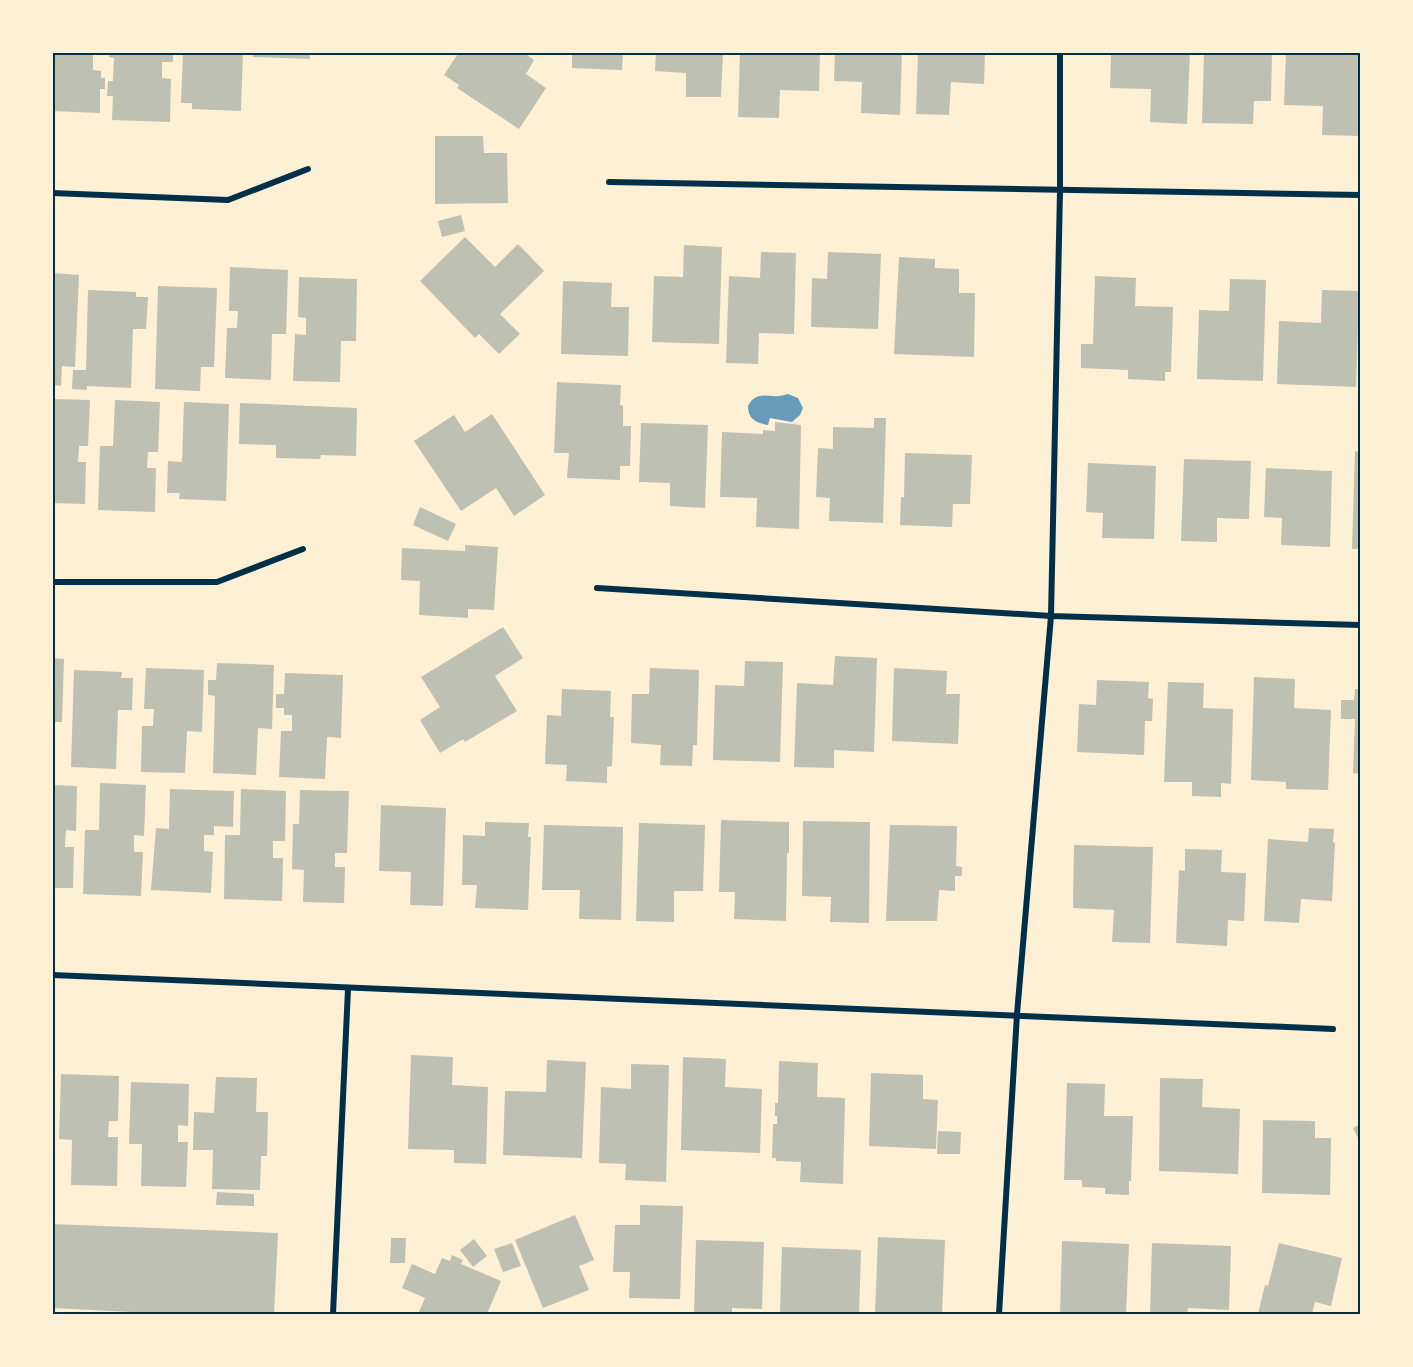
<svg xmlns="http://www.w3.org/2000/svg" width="1413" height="1367" viewBox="0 0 1413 1367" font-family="Overpass,sans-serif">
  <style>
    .water { fill: #669bbc }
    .building { fill: #bec0b2 }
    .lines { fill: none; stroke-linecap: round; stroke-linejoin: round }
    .minor { stroke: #003049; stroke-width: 6 }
    .neatline { fill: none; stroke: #003049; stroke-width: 2 }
  </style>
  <rect width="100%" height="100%" fill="#fdf0d5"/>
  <path class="water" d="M788 394 798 398 803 408 800 415 792 422 770 418 768 425C756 423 748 419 748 406 754 394 762 395 773 396 778 397 784 395 788 394Z"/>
  <g class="building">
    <path d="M52 52H104V55H93V70L101 71V78H105V89H100V113L52 111Z"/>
    <path d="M109 52H173V62H162V78L171 79 170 122 112 120 113 96H107L108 81H113L114 58 109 57Z"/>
    <path d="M183 52H243L241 111 192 109V103H181Z"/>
    <path d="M253 52H310V59L253 57Z"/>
    <path d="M459 52H523L534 60 526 74 546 88 519 129 457 88 459 85 444 75Z"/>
    <path d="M572 52H623L622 70 572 68Z"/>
    <path d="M656 52H723L721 97H686V73L655 71Z"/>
    <path d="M740 52H820L819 91 780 90 779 118 738 117Z"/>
    <path d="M835 52H902L900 115 861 113 862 82 834 81Z"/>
    <path d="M918 52H985L984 84 951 82 949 115 916 114Z"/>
    <path d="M1111 52H1190L1187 124 1150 122 1151 89 1110 88Z"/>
    <path d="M1204 52H1272L1271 101H1254L1253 124 1202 123Z"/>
    <path d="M1286 52H1360V136L1322 135 1323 106 1284 105Z"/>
    <path d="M435 136H483L484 153H507L508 203 435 204Z"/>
    <path d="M461 215 465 231 442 237 438 221Z"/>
    <path d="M465 237 495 267 518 244 544 271 500 314 520 334 499 354 479 334 475 338 420 281Z"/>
    <path d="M684 245 722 247 719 344 652 342 654 276 683 277Z"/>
    <path d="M761 252 796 253 794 334 759 333 758 364 726 363 729 276 760 278Z"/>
    <path d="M828 252 881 254 878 329 811 327 812 278 827 279Z"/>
    <path d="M899 257 935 259V268L959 269V293H975L974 357 894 354Z"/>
    <path d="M230 267 288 270 286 334H272L271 380 225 378 227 328H237L238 311H229Z"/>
    <path d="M52 273 79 275 75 367 62 366 61 386 52 385Z"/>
    <path d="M1095 276 1136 278 1135 306 1173 307 1171 372H1165V381L1128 379V370L1081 368V344H1093Z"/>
    <path d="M299 277 357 279 356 341H341L340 382 293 381 295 334 306 335V318L298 317Z"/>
    <path d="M1230 279 1266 280 1263 381 1197 379 1199 310 1229 311Z"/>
    <path d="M563 281 612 283 611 307H629L628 356 561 354Z"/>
    <path d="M158 286 217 288 214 367H201L200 391 155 389Z"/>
    <path d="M88 290 136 292V297H148L146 329H133L131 388 87 386V390L72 389 73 370H86Z"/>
    <path d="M1322 290 1359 291 1356 387 1277 384 1279 321 1321 323Z"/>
    <path d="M557 382 621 385 620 405 623 406V426H631L630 466H620V480L567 478 569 453H554Z"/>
    <path d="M52 399 90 400 88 446H79L78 462H86L85 504 52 503Z"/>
    <path d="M115 400 160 402 158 452H148L147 468H156L155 512 98 510 100 446H113Z"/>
    <path d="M184 402 229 404 226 501 179 499 180 493H167L168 461 182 462Z"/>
    <path d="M240 403 357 408 356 456 321 455 320 459 276 458V445L239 444Z"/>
    <path d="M492 414 545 495 514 516 496 488 461 511 414 441 454 415 465 432Z"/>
    <path d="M874 418H886L883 523 829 521 830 498 816 497 818 448 833 449V427L874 428Z"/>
    <path d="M775 422 801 425 799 529 756 527 757 498 720 497 722 432 763 434V430L775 431Z"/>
    <path d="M641 423 708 425 705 508 670 506V483L639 482Z"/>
    <path d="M1355 451 1360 452V549H1352Z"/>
    <path d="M905 453 972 455 970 504H953L952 527 900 525 901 497H904Z"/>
    <path d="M1184 459 1251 461 1249 519 1217 518V542L1181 541Z"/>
    <path d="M1088 463 1156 466 1154 539 1102 538 1103 513 1086 512Z"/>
    <path d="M1266 468 1332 471 1330 547 1281 545 1282 518 1264 517Z"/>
    <path d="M420 507 456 524 448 541 413 525Z"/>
    <path d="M465 545 498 547 494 610 468 609V618L419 615 420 581 401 580 402 548 465 551Z"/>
    <path d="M503 627 523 658 495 676 517 711 465 742 463 739 440 753 420 720 440 707 421 677Z"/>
    <path d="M835 656 877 658 874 752 834 750V768L794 767 797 683 833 685Z"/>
    <path d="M52 658 64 659 62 722H52Z"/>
    <path d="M745 661 783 662 780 762 713 760 715 685 744 686Z"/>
    <path d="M217 663 274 665 272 729 258 728 256 775 213 773 215 696 208 695V680H216Z"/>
    <path d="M146 668 204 670 202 732 187 731 185 773 141 772 142 726H153L154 709H144Z"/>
    <path d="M650 668 699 670 697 745H693L692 766 660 765 661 745 631 743 632 694H649Z"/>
    <path d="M894 668 947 671 946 694H960L958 744 892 741Z"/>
    <path d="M74 670 122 672 121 678H133L132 710H118L116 769 71 767Z"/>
    <path d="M285 673 343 675 341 738 327 737 325 779 279 777 281 731H292V715H284V708H276V694H284Z"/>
    <path d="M1254 677 1295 679 1294 708 1331 710 1328 790 1286 789V782L1251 780Z"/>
    <path d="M1097 680 1149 682 1148 698 1153 699 1152 721H1145L1144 755 1077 752 1079 704 1096 705Z"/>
    <path d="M1168 682 1204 683 1203 708 1233 709 1231 784 1221 783V797L1192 796V782H1164Z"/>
    <path d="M562 689 611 691 610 717H614L612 766 607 767V783L566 781 567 765 545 764 547 715 561 716Z"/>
    <path d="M1355 689H1360V774L1353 773 1355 719H1341V700H1354Z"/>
    <path d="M100 783 146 785 144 836 134 835V852H143L141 896 83 894 85 830H99Z"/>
    <path d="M52 785 77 786 76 831 66 830 65 847H74L73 888H52Z"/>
    <path d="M170 789 234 791 233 827 214 826V835H204V851L213 852 211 893 151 890 156 828 169 829Z"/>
    <path d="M241 789 286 791 285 841H273V858H283L282 901 224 899 225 835H240Z"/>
    <path d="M300 790 349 791 347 853H335V867H345L344 903 303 902 304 870 292 869 293 824H299Z"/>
    <path d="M381 805 446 808 443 906 410 905 411 872 379 871Z"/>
    <path d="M721 820 789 822V853H787L786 921 734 919 735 892H719Z"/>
    <path d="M803 821 870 822 869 923 830 922 831 897 802 896Z"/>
    <path d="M485 822 529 823 528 837H531L528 910 475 908 477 885H462L463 835 485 836Z"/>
    <path d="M639 823 705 825 703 891H674V922L636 921Z"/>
    <path d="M544 825 623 827 621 920 579 919 580 890H542Z"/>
    <path d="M890 825 957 826 956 866 962 867V876H955V891L939 890 937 921H886Z"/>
    <path d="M1309 828 1334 829 1333 842 1335 843 1332 901 1301 899 1299 923 1264 921 1268 839 1308 842Z"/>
    <path d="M1074 845 1153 847 1150 943 1112 942 1114 910 1073 908Z"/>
    <path d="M1185 849 1222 850 1221 872 1246 873 1244 921 1228 920 1227 946 1176 943 1179 870 1185 871Z"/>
    <path d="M411 1055 453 1057 452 1085 488 1087 486 1164 454 1163V1150L408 1149Z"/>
    <path d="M683 1057 726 1059 725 1087 762 1089 760 1153 681 1150Z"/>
    <path d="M547 1060 586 1062 582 1158 503 1155 505 1091 546 1092Z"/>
    <path d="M779 1061 818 1063 817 1097 845 1098 843 1184 800 1182 801 1162 776 1161V1158H772L773 1124H777V1116H775V1103H778Z"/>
    <path d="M631 1064 669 1065 666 1182 625 1180 626 1164 599 1163 601 1087 631 1089Z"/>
    <path d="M871 1073 923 1075V1099L938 1100 936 1149 869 1146Z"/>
    <path d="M61 1074 119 1076 118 1121H109L108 1137H118L117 1186 71 1185 72 1140 59 1139Z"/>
    <path d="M216 1077 257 1078 256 1112H268L267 1156H261L260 1190 212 1189 213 1150H193L194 1112 214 1113Z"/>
    <path d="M1160 1078 1203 1079 1202 1107 1240 1109 1238 1174 1159 1171Z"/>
    <path d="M131 1082 189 1084 188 1126 178 1125V1142H188L186 1187 141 1186 142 1144H129Z"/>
    <path d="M1067 1083 1105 1084 1104 1116H1133L1131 1181H1129V1195L1105 1194V1188L1082 1187V1180H1064Z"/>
    <path d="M1263 1120 1315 1121V1138H1331L1330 1195 1262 1193Z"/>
    <path d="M1360 1124V1142L1353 1128Z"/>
    <path d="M938 1131 961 1132 960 1154H937Z"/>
    <path d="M217 1192 254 1194V1206L216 1205Z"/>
    <path d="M640 1205 683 1206 680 1299 629 1298 630 1272H613L615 1225H640Z"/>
    <path d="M575 1215 594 1260 579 1266 589 1290 543 1308 515 1240Z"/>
    <path d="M52 1224 278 1233 274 1314H171L52 1308Z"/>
    <path d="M878 1237 945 1240 942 1314H875Z"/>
    <path d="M391 1238H406L405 1263H390Z"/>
    <path d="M474 1239 487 1256 473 1267 460 1250Z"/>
    <path d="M696 1240 764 1242 762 1309 732 1308V1314H694Z"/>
    <path d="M1062 1241 1129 1244 1126 1314H1060Z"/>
    <path d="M512 1243 521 1266 503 1272 494 1249Z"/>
    <path d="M1152 1243 1231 1246 1229 1310 1188 1308 1187 1314H1150Z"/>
    <path d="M1279 1243 1342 1258 1331 1306 1315 1302 1312 1314H1258L1265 1285 1268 1286Z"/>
    <path d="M782 1247 861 1250 859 1314 780 1312Z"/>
    <path d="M452 1255 463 1260 461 1264 501 1281 487 1314H418L425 1298 402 1288 412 1264 435 1274 442 1258 450 1261Z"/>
  </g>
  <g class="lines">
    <g class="minor">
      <path d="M609 182 1360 195"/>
      <path d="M52 193 228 200 308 169"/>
      <path d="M52 582H217L303 549"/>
      <path d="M597 588 1051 616 1360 625"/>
      <path d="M52 975 1333 1029"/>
      <path d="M333 1314 348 989"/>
      <path d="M999 1314 1017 1014 1051 616 1060 191V52"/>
    </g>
  </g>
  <rect width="1413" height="1367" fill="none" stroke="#fdf0d5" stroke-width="108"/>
  <rect x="54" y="54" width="1305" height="1259" class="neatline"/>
</svg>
